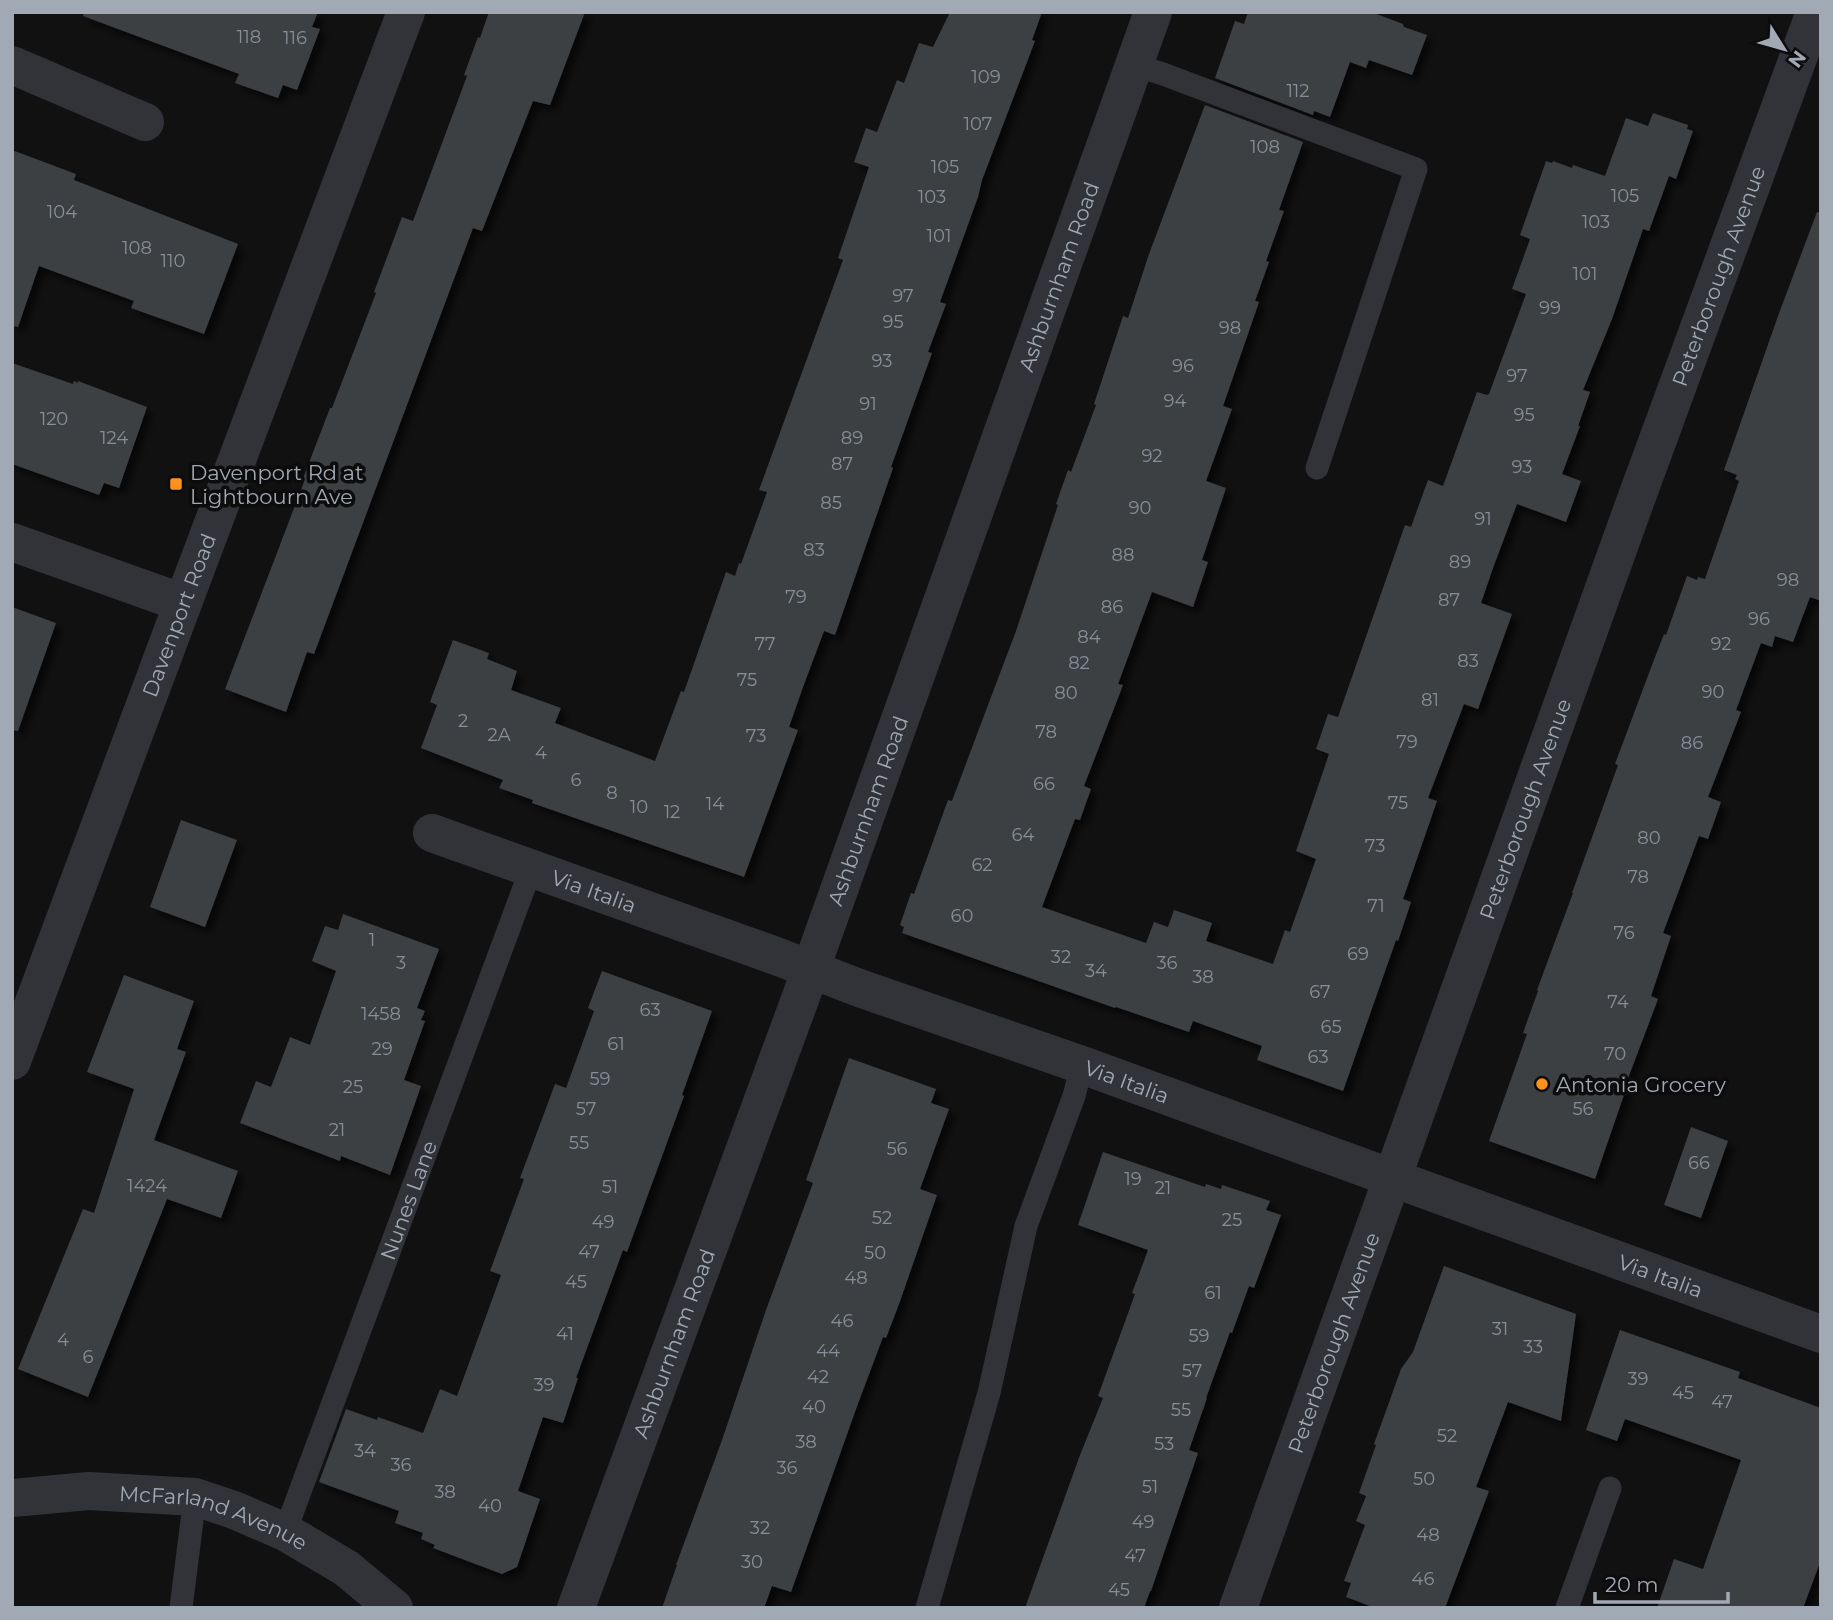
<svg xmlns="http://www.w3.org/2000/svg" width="1833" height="1620" viewBox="0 0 1833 1620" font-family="Montserrat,sans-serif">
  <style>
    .building { fill: #3d3f43; filter: url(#shadow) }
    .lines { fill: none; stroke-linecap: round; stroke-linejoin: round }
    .service { stroke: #313338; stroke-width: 23 }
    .minor { stroke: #313338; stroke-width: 38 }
    .tertiary { stroke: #313338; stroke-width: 38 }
    .poi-dot { fill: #ff921c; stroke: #0c0c0d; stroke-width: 2.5 }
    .labels { text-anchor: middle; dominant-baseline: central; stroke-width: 7; stroke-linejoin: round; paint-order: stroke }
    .number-label { font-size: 18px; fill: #888e98 }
    .street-label { font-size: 21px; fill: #a1a9b4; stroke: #0c0c0d }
    .poi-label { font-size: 21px; fill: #a1a9b4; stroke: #0c0c0d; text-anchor: start }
  </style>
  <defs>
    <filter id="shadow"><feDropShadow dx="6" dy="6" stdDeviation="3.5" flood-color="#0009"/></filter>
  </defs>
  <rect width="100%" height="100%" fill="#111112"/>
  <g class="building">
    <path d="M84 12H318L312 27 320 29 297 90 283 85 278 98 235 83 239 74 83 16Z"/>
    <path d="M489 12H585L550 105 533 101 482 231 473 228 314 654 307 652 286 712 225 689 304 482 302 481 330 408H332L376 293 374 292 402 217 413 221 467 76 464 75 478 37 480 38Z"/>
    <path d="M950 12H1042L1032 40 1035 41 982 180 978 197 940 302 946 304 928 352 932 353 891 467 893 468 835 635 824 631 803 687 789 727 798 730 744 877 532 803 533 800 499 788 503 780 421 748 437 705 430 702 453 640 489 653 487 659 517 671 511 690 561 708 555 723 655 761 681 691 684 692 726 572 735 576 739 563 741 564 767 492 759 490 843 260 838 258 869 167 854 162 866 128 877 132 897 80 904 83 919 43 933 47Z"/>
    <path d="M1248 12H1371L1403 24 1404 27 1427 35 1412 75 1369 60 1366 68 1350 62 1330 117 1314 111 1313 115 1215 78 1235 21 1244 24Z"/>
    <path d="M1205 105 1303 142 1279 210 1284 211 1266 261 1269 262 1255 301 1259 302 1223 406 1232 409 1206 481 1226 488 1202 560 1208 562 1193 607 1152 592 1118 684 1123 685 1084 786 1091 789 1080 820 1075 819 1042 907 1146 943 1154 922 1168 927 1174 910 1212 923 1206 941 1273 964 1285 930 1290 932 1316 859 1296 851 1329 754 1316 749 1328 714 1338 717 1405 525 1411 527 1428 480 1443 486 1477 392 1487 395 1489 394 1526 294 1512 289 1530 239 1520 235 1546 161 1552 163 1553 161 1572 168 1573 165 1605 176 1626 118 1648 126 1653 113 1688 125 1687 129 1693 131 1676 179 1669 176 1649 231 1643 229 1612 319 1583 390 1590 392 1578 426H1580L1562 474 1581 481 1566 522 1517 504 1493 568 1481 603 1512 614 1478 709 1464 704 1428 798 1437 801 1403 899 1411 902 1398 941 1396 940 1343 1091 1257 1060 1262 1046 1193 1021 1189 1032 1116 1007 1115 1008 902 933 904 927 900 925 911 893 914 894 948 800 952 801 988 705 1016 631 1058 505 1056 504 1068 470 1071 472 1096 405 1094 404 1123 316 1128 318 1149 254Z"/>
    <path d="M12 150 76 174 74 180 238 244 204 334 131 308 134 301 39 266 18 327 12 326Z"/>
    <path d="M1817 212 1821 213V601L1810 597 1793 642 1775 636 1772 647 1761 643 1736 710 1741 712 1708 797 1721 802 1708 839 1699 836 1663 933 1671 936 1651 996 1658 999 1624 1089H1626L1595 1179 1489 1141 1527 1034 1523 1033 1538 991 1537 990 1573 893H1572L1618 765 1615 764 1652 665 1664 634 1666 635 1687 576 1697 580 1698 577 1705 579 1739 481 1735 479 1737 475 1724 470 1778 316Z"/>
    <path d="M12 363 73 384 74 381 78 383V381L147 407 119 488 104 483 99 495 12 464Z"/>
    <path d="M12 607 56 623 18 731 12 730Z"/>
    <path d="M181 820 237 840 205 927 150 907Z"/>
    <path d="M343 914 439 949 417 1008 425 1011 421 1020 425 1021 404 1080 421 1086 390 1175 341 1156 340 1161 240 1123 256 1081 271 1087 290 1037 310 1045 336 971 312 961 325 926 338 930Z"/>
    <path d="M602 971 712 1011 682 1095 684 1096 627 1252 623 1250 576 1378H578L563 1423 543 1417 518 1491 540 1499 517 1567 502 1574 433 1548 435 1545 421 1539 423 1533 395 1523 399 1511 319 1482 346 1409 377 1420 378 1417 423 1433 440 1389 457 1396 501 1275 490 1271 524 1179 520 1178 555 1084 566 1088 594 1011 588 1008Z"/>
    <path d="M124 975 194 1001 177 1049 186 1052 154 1140 238 1171 221 1218 167 1199 88 1397 18 1369 83 1209 94 1213 134 1089 87 1072Z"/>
    <path d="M849 1058 936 1089 931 1103 949 1109 920 1189 937 1195 899 1304 886 1338 883 1337 856 1409 791 1592 772 1586 764 1608H662L677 1565H676L721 1443 766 1310 813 1183 806 1180Z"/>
    <path d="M1691 1127 1728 1141 1701 1218 1664 1205Z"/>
    <path d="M1103 1152 1205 1187 1206 1184 1221 1189 1222 1185 1270 1201 1266 1210 1281 1215 1254 1288 1249 1286 1232 1333 1230 1332 1206 1398H1207L1189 1450 1198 1453 1151 1591H1150L1144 1608H1025L1080 1455 1103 1398 1098 1396 1135 1294 1132 1293 1148 1250 1078 1225Z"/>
    <path d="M1444 1266 1576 1314 1561 1421 1508 1402 1476 1487 1489 1491 1445 1608H1375L1346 1597 1351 1583 1344 1581 1365 1525 1356 1521 1366 1496 1359 1493 1376 1445 1374 1444 1401 1369 1413 1352Z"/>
    <path d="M1620 1330 1740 1372 1738 1378 1821 1408V1560L1803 1608H1657L1674 1559 1703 1569 1741 1460 1625 1419 1617 1441 1586 1430Z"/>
  </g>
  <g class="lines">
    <g class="service">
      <path d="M1134 65 1163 74 1416 169 1317 468"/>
      <path id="s1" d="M285 1532 531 869"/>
      <path d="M181 1608 195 1497"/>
      <path d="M927 1608 989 1393 1026 1226 1074 1096 1082 1065"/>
      <path d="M1567 1608 1610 1488"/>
    </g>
    <g class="minor">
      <path d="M12 65 145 122"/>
      <path d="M12 542 183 603"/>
      <path id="s2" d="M432 833 776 956 862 989 1082 1065 1821 1334"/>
      <path id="s3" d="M12 1498 89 1491 195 1497 234 1510 285 1532 346 1568 394 1608"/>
      <path id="s4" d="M576 1608 799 1002 1153 12"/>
      <path id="s5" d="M1238 1608 1631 513 1815 12"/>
    </g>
    <path class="tertiary" id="s6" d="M12 1061 183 603 406 12"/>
  </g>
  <g class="poi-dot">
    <rect x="169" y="477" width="14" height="14" rx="3.5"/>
    <circle cx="1542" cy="1084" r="7"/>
  </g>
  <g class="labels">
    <g class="number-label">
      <text x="249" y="37">118</text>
      <text x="295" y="38">116</text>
      <text x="986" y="77">109</text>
      <text x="1298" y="91">112</text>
      <text x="978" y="124">107</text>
      <text x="1265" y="147">108</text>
      <text x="945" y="167">105</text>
      <text x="1625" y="196">105</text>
      <text x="932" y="197">103</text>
      <text x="62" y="212">104</text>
      <text x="1596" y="222">103</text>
      <text x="939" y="236">101</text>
      <text x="137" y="248">108</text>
      <text x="173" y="261">110</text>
      <text x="1585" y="274">101</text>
      <text x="903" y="296">97</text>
      <text x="1550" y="308">99</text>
      <text x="893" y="322">95</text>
      <text x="1230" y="328">98</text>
      <text x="882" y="361">93</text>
      <text x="1183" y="366">96</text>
      <text x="1517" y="376">97</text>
      <text x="1175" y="401">94</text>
      <text x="868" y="404">91</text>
      <text x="1524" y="415">95</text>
      <text x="54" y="419">120</text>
      <text x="114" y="438">124</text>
      <text x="852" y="438">89</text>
      <text x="1152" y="456">92</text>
      <text x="842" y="464">87</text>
      <text x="1522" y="467">93</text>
      <text x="831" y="503">85</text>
      <text x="1140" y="508">90</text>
      <text x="1483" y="519">91</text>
      <text x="814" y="550">83</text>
      <text x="1123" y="555">88</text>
      <text x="1460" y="562">89</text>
      <text x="1788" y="580">98</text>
      <text x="796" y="597">79</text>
      <text x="1449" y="600">87</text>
      <text x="1112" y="607">86</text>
      <text x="1759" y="619">96</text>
      <text x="1089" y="637">84</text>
      <text x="765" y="644">77</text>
      <text x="1721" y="644">92</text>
      <text x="1468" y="661">83</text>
      <text x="1079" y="663">82</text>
      <text x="747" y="680">75</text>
      <text x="1713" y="692">90</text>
      <text x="1066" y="693">80</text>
      <text x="1430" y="700">81</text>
      <text x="463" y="721">2</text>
      <text x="1046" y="732">78</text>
      <text x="499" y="735">2A</text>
      <text x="756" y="736">73</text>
      <text x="1407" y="742">79</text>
      <text x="1692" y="743">86</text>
      <text x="541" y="753">4</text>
      <text x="576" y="780">6</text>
      <text x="1044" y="784">66</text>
      <text x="612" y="793">8</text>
      <text x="1398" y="803">75</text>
      <text x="715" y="804">14</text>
      <text x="639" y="807">10</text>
      <text x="672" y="812">12</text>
      <text x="1023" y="835">64</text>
      <text x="1649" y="838">80</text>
      <text x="1375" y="846">73</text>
      <text x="982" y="865">62</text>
      <text x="1638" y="877">78</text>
      <text x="1376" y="906">71</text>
      <text x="962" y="916">60</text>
      <text x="1624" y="933">76</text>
      <text x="372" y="940">1</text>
      <text x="1358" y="954">69</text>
      <text x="1061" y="957">32</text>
      <text x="401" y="963">3</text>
      <text x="1167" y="963">36</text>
      <text x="1096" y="971">34</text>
      <text x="1203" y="977">38</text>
      <text x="1320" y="992">67</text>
      <text x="1618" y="1002">74</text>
      <text x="650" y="1010">63</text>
      <text x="381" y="1014">1458</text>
      <text x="1331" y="1027">65</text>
      <text x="616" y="1044">61</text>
      <text x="382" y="1049">29</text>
      <text x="1615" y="1054">70</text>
      <text x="1318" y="1057">63</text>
      <text x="600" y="1079">59</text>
      <text x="353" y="1087">25</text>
      <text x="586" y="1109">57</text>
      <text x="1583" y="1109">56</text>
      <text x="337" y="1130">21</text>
      <text x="579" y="1143">55</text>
      <text x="897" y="1149">56</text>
      <text x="1699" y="1163">66</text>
      <text x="1133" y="1179">19</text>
      <text x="147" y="1186">1424</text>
      <text x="610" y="1187">51</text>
      <text x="1163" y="1188">21</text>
      <text x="882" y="1218">52</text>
      <text x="1232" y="1220">25</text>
      <text x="603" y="1222">49</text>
      <text x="589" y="1252">47</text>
      <text x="875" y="1253">50</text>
      <text x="856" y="1278">48</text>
      <text x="576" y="1282">45</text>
      <text x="1213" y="1293">61</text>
      <text x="842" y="1321">46</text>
      <text x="1500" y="1329">31</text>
      <text x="565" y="1334">41</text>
      <text x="1199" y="1336">59</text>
      <text x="63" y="1340">4</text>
      <text x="1533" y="1347">33</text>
      <text x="828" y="1351">44</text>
      <text x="88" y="1357">6</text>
      <text x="1192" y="1371">57</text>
      <text x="818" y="1377">42</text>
      <text x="1638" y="1379">39</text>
      <text x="544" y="1385">39</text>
      <text x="1683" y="1393">45</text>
      <text x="1722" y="1402">47</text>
      <text x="814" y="1407">40</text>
      <text x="1181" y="1410">55</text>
      <text x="1447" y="1436">52</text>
      <text x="806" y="1442">38</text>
      <text x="1164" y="1444">53</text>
      <text x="365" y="1451">34</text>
      <text x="401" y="1465">36</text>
      <text x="787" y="1468">36</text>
      <text x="1424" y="1479">50</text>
      <text x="1150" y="1487">51</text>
      <text x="445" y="1492">38</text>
      <text x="490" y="1506">40</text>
      <text x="1143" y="1522">49</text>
      <text x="760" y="1528">32</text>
      <text x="1428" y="1535">48</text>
      <text x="1135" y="1556">47</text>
      <text x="752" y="1562">30</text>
      <text x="1423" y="1579">46</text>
      <text x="1119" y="1590">45</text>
    </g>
    <g class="street-label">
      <text stroke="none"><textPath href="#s5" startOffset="1416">Peterborough Avenue</textPath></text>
      <text stroke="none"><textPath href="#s4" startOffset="1416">Ashburnham Road</textPath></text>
      <text stroke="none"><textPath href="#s6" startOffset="476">Davenport Road</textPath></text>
      <text stroke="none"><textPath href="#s5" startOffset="849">Peterborough Avenue</textPath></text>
      <text stroke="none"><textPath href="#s4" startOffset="849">Ashburnham Road</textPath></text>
      <text stroke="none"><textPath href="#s2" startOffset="172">Via Italia</textPath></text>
      <text stroke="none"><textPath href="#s2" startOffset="738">Via Italia</textPath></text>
      <text stroke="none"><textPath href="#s1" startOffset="354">Nunes Lane</textPath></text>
      <text stroke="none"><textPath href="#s2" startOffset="1306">Via Italia</textPath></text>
      <text stroke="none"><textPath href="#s5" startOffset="282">Peterborough Avenue</textPath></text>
      <text stroke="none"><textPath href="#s4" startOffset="282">Ashburnham Road</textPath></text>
      <text stroke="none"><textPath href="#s3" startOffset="206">McFarland Avenue</textPath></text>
    </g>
    <g class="poi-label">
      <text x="190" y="472">Davenport Rd at<tspan x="190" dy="24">Lightbourn Ave</tspan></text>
      <text x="1556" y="1084">Antonia Grocery</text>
    </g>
  </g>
  <rect width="1833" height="1620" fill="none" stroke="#a1a9b4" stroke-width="28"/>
  <g transform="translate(1784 49) rotate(127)" stroke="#0c0c0d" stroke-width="5" paint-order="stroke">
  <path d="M0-5L12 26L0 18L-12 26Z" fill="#a1a9b4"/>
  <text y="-10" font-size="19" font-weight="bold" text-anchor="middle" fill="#a1a9b4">N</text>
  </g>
  <path d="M1595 1592v10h133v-10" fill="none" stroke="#a1a9b4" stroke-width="3.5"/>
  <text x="1605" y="1592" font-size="21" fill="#a1a9b4" stroke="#0c0c0d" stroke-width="5" paint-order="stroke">20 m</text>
</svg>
